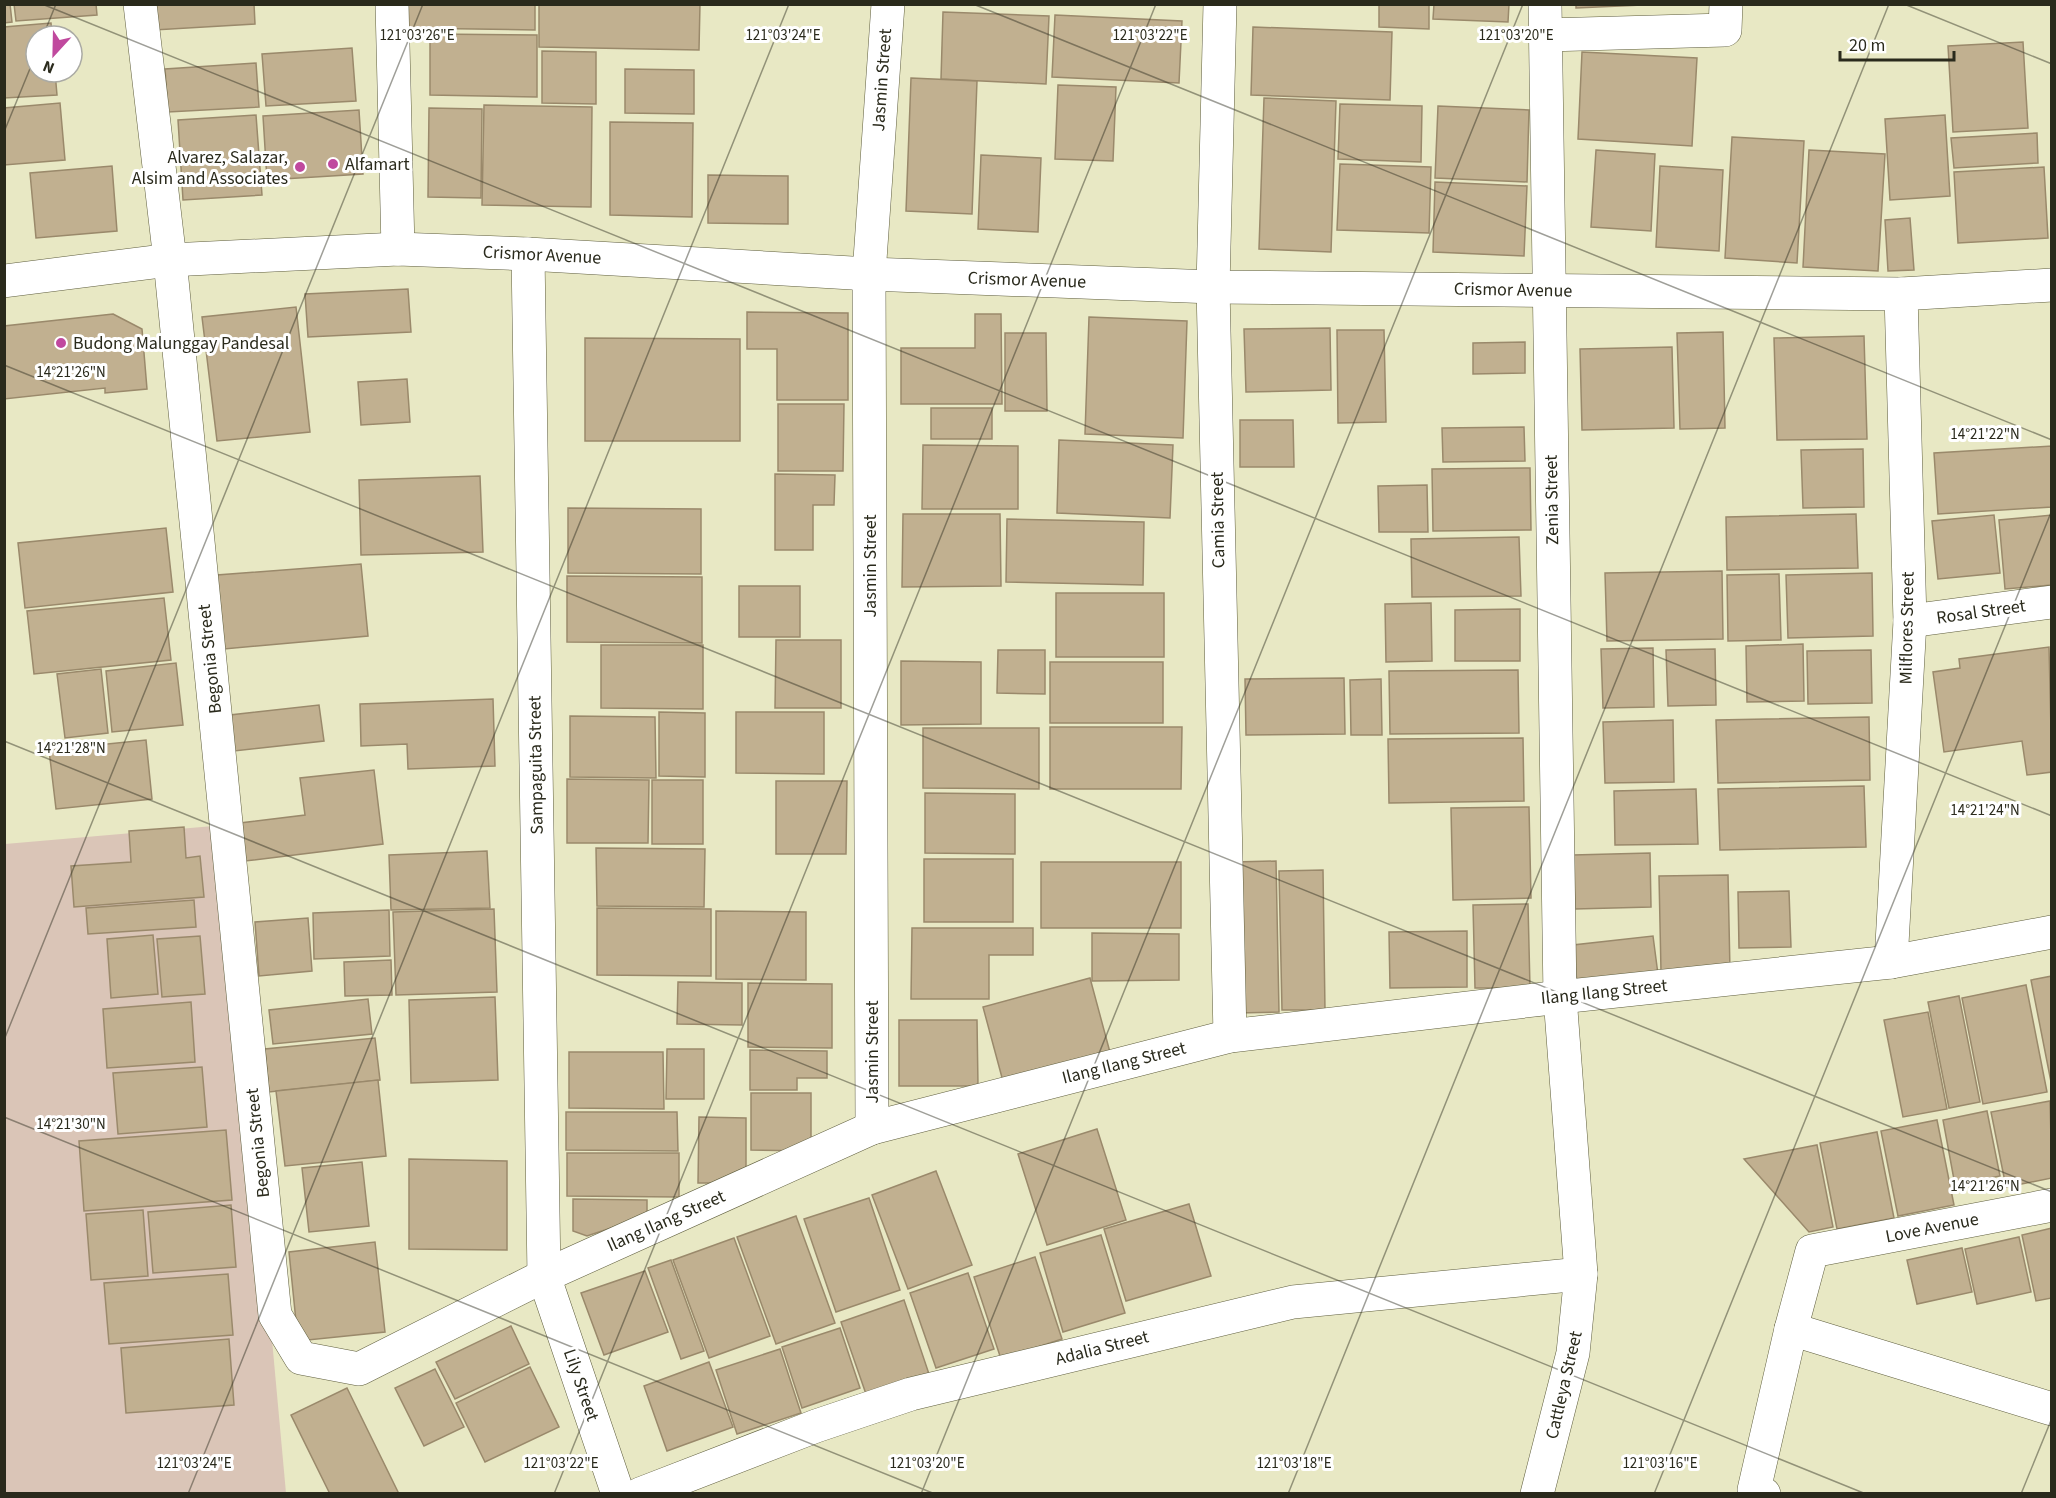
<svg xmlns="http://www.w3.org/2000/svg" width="2056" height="1498" viewBox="0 0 2056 1498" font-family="'Source Sans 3',sans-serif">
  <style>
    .green { fill: #dac5b7 }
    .building { fill: #c1b090; stroke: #9a896b; stroke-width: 1.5 }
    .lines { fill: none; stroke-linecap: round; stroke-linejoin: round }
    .minor-casing { stroke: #5f5e3e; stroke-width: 34 }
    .minor { stroke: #fff; stroke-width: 33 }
    .ticks { fill: none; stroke: #2a2a1c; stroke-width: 1.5; stroke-opacity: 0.45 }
    .poi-dot { fill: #c0499e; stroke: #fff; stroke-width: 2 }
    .labels { text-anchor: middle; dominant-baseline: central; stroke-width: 6; stroke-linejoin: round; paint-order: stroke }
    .street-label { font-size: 18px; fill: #2a2a1c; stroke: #fff }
    .poi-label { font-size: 18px; fill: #2a2a1c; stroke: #fff; text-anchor: start }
    .ticks-label { font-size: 15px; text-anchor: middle; fill: #2a2a1c; stroke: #fff; stroke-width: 6; stroke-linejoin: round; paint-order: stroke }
  </style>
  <rect width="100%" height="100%" fill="#e8e8c4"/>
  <path class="green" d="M225 825 286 1493 5 1494V844Z"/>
  <g class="building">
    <path d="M4 4H10L12 22 4 23Z"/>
    <path d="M14 4H96L97 15 16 21Z"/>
    <path d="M152 4H254L255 24 154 30Z"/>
    <path d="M403 4H535V30L403 28Z"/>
    <path d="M539 4H700L699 50 539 47Z"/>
    <path d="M1379 4H1429V29L1379 27Z"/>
    <path d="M1434 4H1509L1508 22 1433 19Z"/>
    <path d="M1576 4H1642V5L1576 8Z"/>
    <path d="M943 12 1049 16 1046 84 941 79Z"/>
    <path d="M1055 15 1182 21 1179 83 1052 77Z"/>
    <path d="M51 23 52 36H36V72H55L57 95 4 98V27Z"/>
    <path d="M1253 27 1392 32 1390 100 1251 95Z"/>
    <path d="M430 34 537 35V97L430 95Z"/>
    <path d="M2023 42 2028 128 1953 132 1948 46Z"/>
    <path d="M352 48 356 101 266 106 262 54Z"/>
    <path d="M542 51 596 52V104L542 103Z"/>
    <path d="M1582 52 1697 58 1692 146 1578 139Z"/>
    <path d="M256 63 259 107 168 112 165 69Z"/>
    <path d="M625 69 694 70V114L625 113Z"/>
    <path d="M911 78 977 81 972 214 906 211Z"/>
    <path d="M1058 85 1116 87 1113 161 1055 159Z"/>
    <path d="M1264 98 1336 101 1331 252 1259 249Z"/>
    <path d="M60 103 65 160 4 165V108Z"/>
    <path d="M1340 104 1422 106 1421 162 1338 159Z"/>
    <path d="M484 105 592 107 591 207 482 205Z"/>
    <path d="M1438 106 1529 110 1527 182 1435 178Z"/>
    <path d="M429 108 482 109 481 198 428 197Z"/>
    <path d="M359 110 363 174 267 180 263 116Z"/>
    <path d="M256 115 262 195 183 200 178 120Z"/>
    <path d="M1945 115 1950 196 1890 200 1885 119Z"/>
    <path d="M610 122 693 123 692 217 610 215Z"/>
    <path d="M2037 133 2038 163 1954 168 1951 138Z"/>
    <path d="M1732 137 1804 141 1797 263 1725 258Z"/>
    <path d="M1596 150 1655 154 1651 231 1591 227Z"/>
    <path d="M1809 150 1885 154 1878 271 1803 267Z"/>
    <path d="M981 155 1041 158 1038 232 978 229Z"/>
    <path d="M1340 164 1431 167 1429 233 1337 230Z"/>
    <path d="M112 166 117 231 36 238 30 173Z"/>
    <path d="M1660 166 1723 170 1719 251 1656 247Z"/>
    <path d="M2044 167 2048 238 1958 243 1954 172Z"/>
    <path d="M708 175 788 176V224L708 223Z"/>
    <path d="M1435 182 1527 186 1524 256 1433 252Z"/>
    <path d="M1910 218 1914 270 1888 271 1885 220Z"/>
    <path d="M408 289 411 332 308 337 305 294Z"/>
    <path d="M296 307 310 432 217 441 202 317Z"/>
    <path d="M747 312 848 313V400H777V349H747Z"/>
    <path d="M113 314 142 329 147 389 105 393V388L4 399V326Z"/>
    <path d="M975 314H1001L1002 404H901V348H975Z"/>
    <path d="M1089 317 1187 321 1183 438 1085 434Z"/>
    <path d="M1330 328 1331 390 1246 392 1244 329Z"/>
    <path d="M1337 330H1384L1386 422 1338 423Z"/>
    <path d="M1723 332 1725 428 1680 429 1677 333Z"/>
    <path d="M1005 333H1046L1047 411H1005Z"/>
    <path d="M1864 336 1867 439 1777 440 1774 338Z"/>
    <path d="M585 338 740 339V441H585Z"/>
    <path d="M1525 342V373L1473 374V343Z"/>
    <path d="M1672 347 1674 428 1582 430 1580 349Z"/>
    <path d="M407 379 410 422 361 425 358 382Z"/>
    <path d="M778 404H844L843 471H778Z"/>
    <rect x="931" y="408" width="61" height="31"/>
    <path d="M1240 420H1293L1294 467H1240Z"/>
    <path d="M1524 427 1525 461 1443 462 1442 428Z"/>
    <path d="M1059 440 1173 445 1170 518 1057 513Z"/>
    <path d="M923 445 1018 446V509H922Z"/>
    <path d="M2052 446V507L1938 514 1934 453Z"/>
    <path d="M1863 449 1864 507 1803 508 1801 450Z"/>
    <path d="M1530 468 1531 530 1433 531 1432 469Z"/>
    <path d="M775 474 835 475 834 505H813V550H775Z"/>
    <path d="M480 476 483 552 361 555 359 480Z"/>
    <path d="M1427 485 1428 532H1379L1378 486Z"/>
    <path d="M568 508 701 509V574L568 573Z"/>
    <path d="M903 514H1000L1001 586 902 587Z"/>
    <path d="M1856 514 1858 568 1727 570 1726 517Z"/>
    <path d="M1994 515 2000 573 1938 579 1932 521Z"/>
    <path d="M2052 515V585L2005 589 1999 520Z"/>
    <path d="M1007 519 1144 522 1143 585 1006 582Z"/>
    <path d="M166 528 173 592 25 608 18 543Z"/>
    <path d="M1519 537 1521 596 1412 597 1411 539Z"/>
    <path d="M361 564 368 636 224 649 217 575Z"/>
    <path d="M1722 571 1723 639 1607 641 1605 573Z"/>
    <path d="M1872 573 1873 636 1788 638 1786 575Z"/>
    <path d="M1779 574 1781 640 1728 641 1727 575Z"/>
    <path d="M567 576 702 577V643L567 642Z"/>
    <rect x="739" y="586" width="61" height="51"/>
    <rect x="1056" y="593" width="108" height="64"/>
    <path d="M164 598 171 660 34 674 27 611Z"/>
    <path d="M1431 603 1432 661 1386 662 1385 604Z"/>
    <path d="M1520 609V661H1455V610Z"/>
    <path d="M776 640H841V708H775Z"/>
    <path d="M1803 644 1804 701 1747 702 1746 646Z"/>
    <path d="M601 645H703V709L601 708Z"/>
    <path d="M2049 647 2052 772 2027 775 2022 741 1944 752 1933 672 1960 668 1959 659Z"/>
    <path d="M1653 648 1654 707 1603 708 1601 649Z"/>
    <path d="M1715 649 1716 705 1668 706 1666 650Z"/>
    <path d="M998 650H1045V694L997 693Z"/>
    <path d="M1871 650 1872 703 1808 704 1807 651Z"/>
    <path d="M901 661 981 662V724L901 725Z"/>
    <rect x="1050" y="662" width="113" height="61"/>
    <path d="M176 663 183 725 112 732 106 671Z"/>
    <path d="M101 669 108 733 65 738 57 674Z"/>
    <path d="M1518 670 1519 733 1390 734 1389 671Z"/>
    <path d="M1344 678 1345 734 1246 735 1245 679Z"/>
    <path d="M1381 679 1382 735H1351L1350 680Z"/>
    <path d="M493 699 495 766 408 769 407 744 361 746 360 704Z"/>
    <path d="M319 705 324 741 234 751 230 715Z"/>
    <path d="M659 712 705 713V777L659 776Z"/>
    <path d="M736 712H824V774L736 773Z"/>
    <path d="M570 716 655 717 656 778 570 777Z"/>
    <path d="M1869 717 1870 780 1718 783 1716 720Z"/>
    <path d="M1673 720 1674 782 1605 783 1603 722Z"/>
    <path d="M1050 727H1182L1181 789H1050Z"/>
    <path d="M923 728H1039V789L923 788Z"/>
    <path d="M1523 738 1524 801 1389 803 1388 739Z"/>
    <path d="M146 740 152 799 56 809 49 750Z"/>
    <path d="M374 770 383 844 245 861 240 823 305 815 300 778Z"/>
    <path d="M567 779 649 780 648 843H567Z"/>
    <rect x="652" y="780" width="51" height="64"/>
    <path d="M776 781H847L846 854H776Z"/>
    <path d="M1864 786 1866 847 1720 850 1718 789Z"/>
    <path d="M1696 789 1698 844 1615 845 1614 791Z"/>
    <path d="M925 793 1015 794V854L925 853Z"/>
    <path d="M1529 807 1531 898 1453 900 1451 808Z"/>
    <path d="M184 827 186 858 200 856 204 897 74 907 71 866 131 862 129 831Z"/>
    <path d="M596 848 705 849 704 907 597 906Z"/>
    <path d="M487 851 490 908 391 910 389 855Z"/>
    <path d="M1650 853 1651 907 1575 909 1573 855Z"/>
    <rect x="924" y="859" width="89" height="63"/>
    <path d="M1276 861 1279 1012 1237 1013 1234 862Z"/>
    <rect x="1041" y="862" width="140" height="66"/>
    <path d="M1323 870 1325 1010H1282L1279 871Z"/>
    <path d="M1728 875 1730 971 1661 972 1659 876Z"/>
    <path d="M1789 891 1791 947 1739 948 1738 892Z"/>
    <path d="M194 900 196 927 88 934 86 908Z"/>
    <path d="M1528 904 1530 988H1475L1473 905Z"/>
    <path d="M597 908 711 909V976L597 975Z"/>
    <path d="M494 909 497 992 396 995 393 912Z"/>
    <path d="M389 910 390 956 314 959 313 913Z"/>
    <path d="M716 911 806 912V980L716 979Z"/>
    <path d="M308 918 312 971 259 976 255 922Z"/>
    <path d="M912 928H1033V955H989V999H911Z"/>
    <path d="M1467 931V987L1390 988 1389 932Z"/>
    <path d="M1092 933 1179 934V980L1092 981Z"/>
    <path d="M153 935 158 994 111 998 107 939Z"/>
    <path d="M200 936 205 994 162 997 157 939Z"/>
    <path d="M1653 936 1659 982 1578 991 1573 945Z"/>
    <path d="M391 960 392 995 345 996 344 962Z"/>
    <path d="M2052 976V1087L2031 980Z"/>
    <path d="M1090 978 1111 1056 1004 1085 983 1007Z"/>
    <path d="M678 982 742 983V1025L677 1024Z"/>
    <path d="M748 983 832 984V1048L748 1047Z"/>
    <path d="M2026 985 2047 1092 1983 1104 1962 998Z"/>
    <path d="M1959 996 1980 1102 1949 1108 1928 1002Z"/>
    <path d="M495 997 498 1080 411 1083 409 1000Z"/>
    <path d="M368 999 372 1034 273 1044 269 1010Z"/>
    <path d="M191 1002 195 1062 107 1068 103 1009Z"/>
    <path d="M1928 1012 1947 1109 1903 1117 1884 1020Z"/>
    <path d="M899 1020H977L978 1086H899Z"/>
    <path d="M375 1038 380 1080 269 1092 265 1049Z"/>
    <path d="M667 1049H704V1099H666Z"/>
    <path d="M750 1050 827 1051V1078H797V1090H750Z"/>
    <path d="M569 1052H663L664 1109 569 1108Z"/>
    <path d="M202 1067 207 1127 118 1134 113 1073Z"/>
    <path d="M378 1080 386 1156 285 1166 276 1091Z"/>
    <path d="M751 1093H811V1151L751 1150Z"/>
    <path d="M2050 1101 2052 1178 2006 1187 1991 1112Z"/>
    <path d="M1987 1111 2000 1176 1955 1185 1943 1120Z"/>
    <path d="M566 1112H677L678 1151 566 1150Z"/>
    <path d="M699 1117 746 1118V1183H698Z"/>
    <path d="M1937 1120 1954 1205 1898 1216 1881 1131Z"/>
    <path d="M1097 1129 1126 1220 1047 1245 1018 1154Z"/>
    <path d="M226 1130 232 1200 84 1211 79 1141Z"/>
    <path d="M1877 1132 1894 1218 1837 1229 1820 1143Z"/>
    <path d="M1817 1145 1833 1227 1809 1232 1744 1159Z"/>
    <path d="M567 1153H679V1197L567 1196Z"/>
    <path d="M409 1159 507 1161V1250L409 1249Z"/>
    <path d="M362 1162 369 1226 309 1232 302 1168Z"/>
    <path d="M936 1171 972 1265 908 1289 872 1195Z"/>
    <path d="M869 1198 900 1290 836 1312 804 1219Z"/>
    <path d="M573 1199 647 1200V1216L587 1236 573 1231Z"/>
    <path d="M1189 1204 1211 1276 1126 1301 1104 1229Z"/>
    <path d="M231 1205 236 1267 153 1273 148 1212Z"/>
    <path d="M143 1210 148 1276 91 1280 86 1214Z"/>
    <path d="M796 1216 835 1323 776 1344 737 1237Z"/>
    <path d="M2052 1228V1298L2036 1301 2022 1235Z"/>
    <path d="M1101 1235 1125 1313 1063 1332 1040 1253Z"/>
    <path d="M2019 1237 2031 1292 1977 1304 1965 1249Z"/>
    <path d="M734 1238 770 1336 709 1358 673 1260Z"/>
    <path d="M375 1242 385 1332 298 1341 289 1252Z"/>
    <path d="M1962 1248 1972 1292 1917 1304 1907 1260Z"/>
    <path d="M1035 1257 1062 1339 1001 1359 974 1277Z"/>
    <path d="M671 1260 704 1351 681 1359 648 1268Z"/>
    <path d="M645 1271 668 1332 604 1355 581 1293Z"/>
    <path d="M968 1273 994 1349 936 1368 910 1293Z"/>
    <path d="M228 1274 233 1335 109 1344 104 1283Z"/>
    <path d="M904 1300 929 1374 866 1394 841 1322Z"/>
    <path d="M511 1326 529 1364 455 1399 436 1362Z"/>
    <path d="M840 1328 860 1388 802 1408 782 1347Z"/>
    <path d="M229 1339 234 1405 126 1413 121 1348Z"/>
    <path d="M780 1349 801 1413 737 1434 716 1370Z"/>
    <path d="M709 1362 733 1427 667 1451 644 1386Z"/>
    <path d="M530 1367 559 1427 485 1462 456 1403Z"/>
    <path d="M435 1369 464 1427 424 1446 395 1388Z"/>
    <path d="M347 1388 399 1494H330L291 1415Z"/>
  </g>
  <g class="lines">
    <defs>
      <g id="minor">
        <path d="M140 4 170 260 275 1315 301 1358 359 1369 544 1276 872 1128 1230 1036 1560 997 1891 962 2052 932"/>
        <path d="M392 4 398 249"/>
        <path d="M1220 4 1213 287 1230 1036"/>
        <path d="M1546 35 1725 30 1726 4"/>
        <path d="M528 254 544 1276 618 1494"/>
        <path d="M4 281 170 260 398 249 528 254 869 274 1213 287 1901 294 2052 285"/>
        <path d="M1910 621 2052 602"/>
        <path d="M1891 962 1910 621 1901 294"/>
        <path d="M872 1128 869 274 888 4"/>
        <path d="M1791 1329 2052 1409"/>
        <path d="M640 1494 816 1426 911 1394 1293 1302 1581 1274"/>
        <path d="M1537 1494 1573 1353 1581 1274 1560 997 1545 4"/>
        <path d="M1764 1494 1754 1490 1791 1329 1812 1251 2052 1205"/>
      </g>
    </defs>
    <use href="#minor" class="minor-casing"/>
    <use href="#minor" class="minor"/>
  </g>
  <path class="ticks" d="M42 4 2052 816M973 4 2052 440M1904 4 2052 64M43 36 56 4M4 132 36 54M4 365 2052 1192M4 741 1866 1494M4 1040 423 4M4 1117 935 1494M4 1493 5 1494M188 1494 789 4M554 1494 1156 4M921 1494 1523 4M1288 1494 1889 4M1654 1494 2052 510M2021 1494 2052 1418"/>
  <g class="poi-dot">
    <circle cx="333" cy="164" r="6"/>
    <circle cx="300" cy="167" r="6"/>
    <circle cx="61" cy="343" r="6"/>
  </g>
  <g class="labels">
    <g class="street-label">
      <text transform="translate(882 80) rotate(-86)">Jasmin Street</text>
      <text transform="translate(542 255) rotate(3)">Crismor Avenue</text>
      <text transform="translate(1027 280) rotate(2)">Crismor Avenue</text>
      <text transform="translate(1513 290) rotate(1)">Crismor Avenue</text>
      <text transform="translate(1552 500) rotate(-91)">Zenia Street</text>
      <text transform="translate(1218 520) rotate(-91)">Camia Street</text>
      <text transform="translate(870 566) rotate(-90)">Jasmin Street</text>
      <text transform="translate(1981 612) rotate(-8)">Rosal Street</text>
      <text transform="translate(1907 628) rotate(-89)">Milflores Street</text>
      <text transform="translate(210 659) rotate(-96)">Begonia Street</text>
      <text transform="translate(536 765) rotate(-91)">Sampaguita Street</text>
      <text transform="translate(1604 992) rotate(-6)">Ilang Ilang Street</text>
      <text transform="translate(872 1052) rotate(-90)">Jasmin Street</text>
      <text transform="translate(1124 1063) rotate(-14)">Ilang Ilang Street</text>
      <text transform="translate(258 1143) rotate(-96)">Begonia Street</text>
      <text transform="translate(666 1221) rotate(-24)">Ilang Ilang Street</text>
      <text transform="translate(1932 1228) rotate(-11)">Love Avenue</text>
      <text transform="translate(1102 1348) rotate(-14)">Adalia Street</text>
      <text transform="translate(581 1385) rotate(71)">Lily Street</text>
      <text transform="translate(1564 1385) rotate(-77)">Cattleya Street</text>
    </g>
    <g class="poi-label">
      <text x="288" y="157" text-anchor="end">Alvarez, Salazar,<tspan x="288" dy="21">Alsim and Associates</tspan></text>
      <text x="345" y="164">Alfamart</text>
      <text x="73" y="343">Budong Malunggay Pandesal</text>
    </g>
  </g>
  <g class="ticks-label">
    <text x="417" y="40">121°03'26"E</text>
    <text x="783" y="40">121°03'24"E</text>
    <text x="1150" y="40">121°03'22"E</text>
    <text x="1516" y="40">121°03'20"E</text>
    <text x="71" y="377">14°21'26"N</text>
    <text x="1985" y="439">14°21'22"N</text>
    <text x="71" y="753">14°21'28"N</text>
    <text x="1985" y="815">14°21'24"N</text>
    <text x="71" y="1129">14°21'30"N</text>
    <text x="1985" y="1191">14°21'26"N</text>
    <text x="194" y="1468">121°03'24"E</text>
    <text x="561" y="1468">121°03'22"E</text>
    <text x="927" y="1468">121°03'20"E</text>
    <text x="1294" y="1468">121°03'18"E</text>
    <text x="1660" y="1468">121°03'16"E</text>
  </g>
  <rect width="2056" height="1498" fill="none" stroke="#2a2a1c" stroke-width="12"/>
  <g transform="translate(54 54) rotate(202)"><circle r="28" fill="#ffffff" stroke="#aaaaa4" stroke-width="1.5"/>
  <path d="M0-4.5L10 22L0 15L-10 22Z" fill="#c0499e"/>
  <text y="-9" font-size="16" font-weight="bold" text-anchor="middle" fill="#2a2a1c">N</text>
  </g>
  <path d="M1840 51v9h114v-9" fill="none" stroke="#2a2a1c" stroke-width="3"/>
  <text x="1849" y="51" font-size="18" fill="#2a2a1c" stroke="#ffffff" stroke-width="4.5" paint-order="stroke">20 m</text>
</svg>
